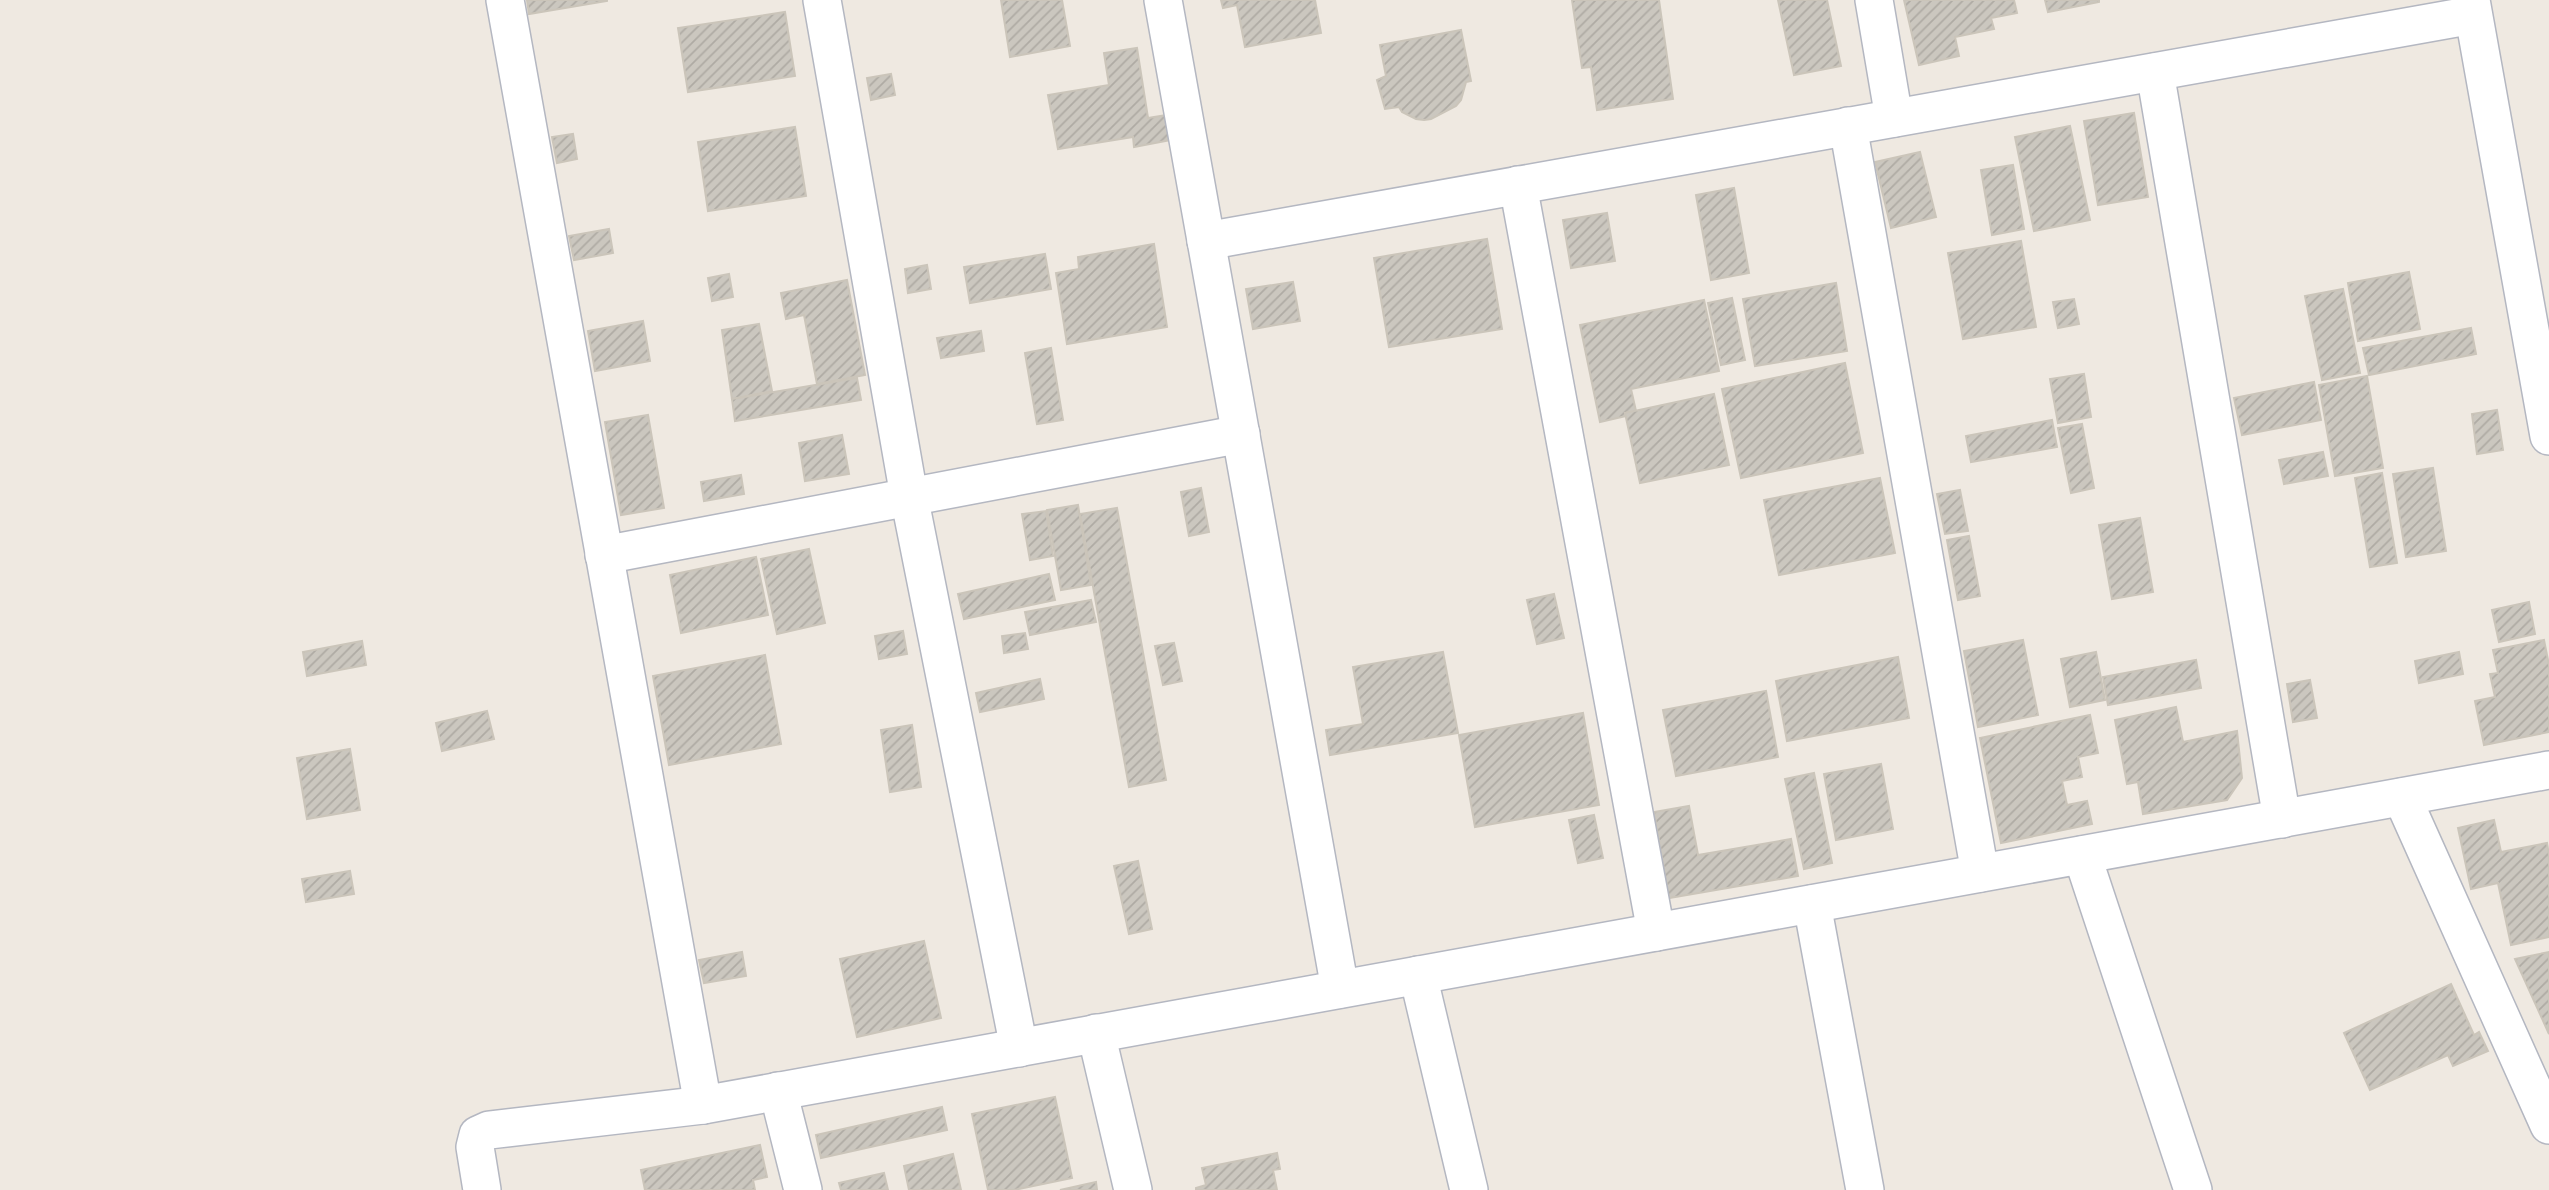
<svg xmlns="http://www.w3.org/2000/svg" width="2549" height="1190" viewBox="0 0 2549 1190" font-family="'Source Sans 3',sans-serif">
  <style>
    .building { fill: url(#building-hatch); stroke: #cbc5ba; stroke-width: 2 }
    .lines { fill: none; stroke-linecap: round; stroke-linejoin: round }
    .street-casing { stroke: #b4b7c1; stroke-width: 40 }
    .street { stroke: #fff; stroke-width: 37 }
  </style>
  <defs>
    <pattern id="building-hatch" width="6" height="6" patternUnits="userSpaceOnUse" patternTransform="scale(1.75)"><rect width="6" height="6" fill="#cbc7bf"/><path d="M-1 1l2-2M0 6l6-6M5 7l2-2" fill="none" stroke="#afaba4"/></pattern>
  </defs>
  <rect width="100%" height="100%" fill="#efe9e1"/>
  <g class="building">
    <path d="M527 0H607V1L529 14Z"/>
    <path d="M1001 0H1062L1070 46 1010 57Z"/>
    <path d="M1221 0H1315L1321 33 1245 47 1237 5 1223 8Z"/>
    <path d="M1572 0H1659L1673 99 1597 110 1591 67 1582 68Z"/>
    <path d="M1778 0H1827L1841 66 1794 75Z"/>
    <path d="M1904 0H2014L2017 13 1991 18 1994 29 1955 37 1959 56 1919 65Z"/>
    <path d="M2045 0H2099V2L2048 12Z"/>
    <path d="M785 12 795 76 688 92 678 28Z"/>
    <path d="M1461 30 1471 81 1466 82 1461 100 1456 106 1431 119 1424 120 1416 119 1402 112 1399 107 1385 109 1377 80 1386 76 1380 45Z"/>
    <path d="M1137 48 1148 118 1167 115 1171 140 1134 147 1133 137 1058 149 1048 95 1109 85 1104 53Z"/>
    <path d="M891 74 895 95 871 100 867 78Z"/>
    <path d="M2134 113 2148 197 2098 205 2084 121Z"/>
    <path d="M2070 126 2090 220 2034 231 2015 137Z"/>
    <path d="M795 127 806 196 708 211 698 142Z"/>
    <path d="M573 134 577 159 557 163 552 137Z"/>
    <path d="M1920 152 1936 217 1891 228 1875 162Z"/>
    <path d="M2013 165 2024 229 1992 235 1981 170Z"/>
    <path d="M1734 188 1749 273 1711 280 1696 195Z"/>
    <path d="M1607 213 1615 261 1571 268 1563 220Z"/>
    <path d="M609 229 613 253 574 260 569 236Z"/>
    <path d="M1487 239 1502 329 1389 347 1374 258Z"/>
    <path d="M2021 241 2036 327 1963 339 1948 253Z"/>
    <path d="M1154 244 1167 327 1067 344 1056 273 1079 269 1078 257Z"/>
    <path d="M1045 254 1051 289 970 303 964 267Z"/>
    <path d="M927 265 931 289 908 293 905 269Z"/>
    <path d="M2409 272 2420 329 2358 341 2348 283Z"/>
    <path d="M729 274 733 297 712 301 708 278Z"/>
    <path d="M847 280 865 375 817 384 804 315 786 319 781 293Z"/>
    <path d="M1293 282 1300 321 1253 329 1246 289Z"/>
    <path d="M1836 283 1847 351 1755 366 1743 299Z"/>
    <path d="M2343 289 2360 373 2322 380 2305 296Z"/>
    <path d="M1732 298 1745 360 1721 365 1708 303Z"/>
    <path d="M2074 299 2079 324 2058 328 2053 302Z"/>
    <path d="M1704 300 1719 371 1631 389 1636 411 1625 413 1626 416 1600 422 1580 325Z"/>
    <path d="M643 321 650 361 595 371 588 331Z"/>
    <path d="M759 324 772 391 732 399 722 330Z"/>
    <path d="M2471 328 2476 354 2369 375 2363 348Z"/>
    <path d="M981 331 984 351 941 358 937 338Z"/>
    <path d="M1051 348 1063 420 1037 424 1025 353Z"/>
    <path d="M1845 363 1863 453 1741 478 1722 389Z"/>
    <path d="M2084 374 2091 417 2058 423 2050 379Z"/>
    <path d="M2367 376 2383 468 2335 476 2319 385Z"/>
    <path d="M857 378 861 400 735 421 732 399Z"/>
    <path d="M2314 382 2321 420 2242 435 2234 398Z"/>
    <path d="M1714 394 1729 465 1640 483 1625 413Z"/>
    <path d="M2497 410 2503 450 2477 454 2472 414Z"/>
    <path d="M648 415 664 508 621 515 605 422Z"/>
    <path d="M2052 420 2057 447 1971 462 1966 436Z"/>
    <path d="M2082 424 2094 488 2071 493 2058 428Z"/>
    <path d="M842 435 849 474 805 481 799 443Z"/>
    <path d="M2323 452 2328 476 2284 484 2279 460Z"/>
    <path d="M2433 468 2446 551 2406 557 2393 474Z"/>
    <path d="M2382 473 2397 563 2370 567 2355 478Z"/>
    <path d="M741 475 744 494 704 501 701 482Z"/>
    <path d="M1880 478 1895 553 1779 575 1764 500Z"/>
    <path d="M1201 488 1209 532 1189 536 1181 492Z"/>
    <path d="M1960 490 1968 531 1945 534 1937 494Z"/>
    <path d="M1078 505 1091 585 1061 590 1047 510Z"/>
    <path d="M1117 508 1166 780 1129 787 1080 514Z"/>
    <path d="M1046 511 1053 556 1030 560 1022 514Z"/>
    <path d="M2140 518 2153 592 2112 599 2099 525Z"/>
    <path d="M1969 536 1980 596 1958 600 1947 540Z"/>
    <path d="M809 549 825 623 777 634 761 559Z"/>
    <path d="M756 557 768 615 681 633 670 575Z"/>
    <path d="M1049 574 1055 600 964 619 958 594Z"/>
    <path d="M1554 594 1564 638 1537 644 1527 600Z"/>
    <path d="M1091 600 1096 622 1030 635 1025 612Z"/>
    <path d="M2529 602 2535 634 2499 642 2492 610Z"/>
    <path d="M903 631 907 654 879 659 875 636Z"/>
    <path d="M1025 633 1028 649 1004 653 1002 636Z"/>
    <path d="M2023 640 2038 715 1978 727 1964 651Z"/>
    <path d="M2544 640 2549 665V732L2484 745 2475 701 2495 697 2490 674 2498 673 2493 650Z"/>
    <path d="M362 641 366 665 307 676 303 652Z"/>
    <path d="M1174 643 1182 681 1163 685 1155 646Z"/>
    <path d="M1443 652 1458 733 1330 755 1326 730 1363 724 1353 667Z"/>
    <path d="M2096 652 2105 700 2070 707 2061 659Z"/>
    <path d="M2459 652 2463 674 2419 683 2415 661Z"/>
    <path d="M765 655 781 744 669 765 653 676Z"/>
    <path d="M1898 657 1909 718 1787 741 1776 681Z"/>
    <path d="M2196 660 2201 688 2108 705 2103 677Z"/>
    <path d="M1040 679 1044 699 980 712 976 693Z"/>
    <path d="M2310 680 2317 718 2293 722 2287 684Z"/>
    <path d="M1766 691 1778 757 1676 776 1663 710Z"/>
    <path d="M2176 707 2183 742 2237 731 2242 778 2227 800 2143 814 2138 782 2127 784 2115 720Z"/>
    <path d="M487 711 494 739 442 751 436 723Z"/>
    <path d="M1583 713 1599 805 1475 827 1459 735Z"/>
    <path d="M2090 715 2098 753 2078 757 2082 777 2062 781 2067 805 2087 801 2092 824 2001 843 1980 738Z"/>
    <path d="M912 725 921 787 890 792 881 730Z"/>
    <path d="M350 749 360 810 307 819 297 758Z"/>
    <path d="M1881 764 1893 829 1836 840 1824 774Z"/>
    <path d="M1814 773 1832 863 1804 869 1785 779Z"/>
    <path d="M1689 806 1698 855 1791 839 1798 876 1669 898 1654 812Z"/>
    <path d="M1594 815 1603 858 1578 863 1569 820Z"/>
    <path d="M2494 820 2501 852 2547 843 2549 855V937L2511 945 2498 883 2471 889 2458 828Z"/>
    <path d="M1138 861 1152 929 1129 934 1114 866Z"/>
    <path d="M350 871 354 894 306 902 302 879Z"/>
    <path d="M924 941 941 1018 857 1037 840 959Z"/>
    <path d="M742 952 746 976 704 983 699 960Z"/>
    <path d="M2549 952V1034L2515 959Z"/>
    <path d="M2451 984 2474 1035 2479 1032 2488 1051 2453 1066 2448 1055 2370 1090 2344 1033Z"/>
    <path d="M1055 1097 1072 1178 1014 1190H988L972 1114Z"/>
    <path d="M942 1107 947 1130 821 1158 816 1135Z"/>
    <path d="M760 1145 767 1177 753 1180 755 1190H645L641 1170Z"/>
    <path d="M1277 1153 1280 1169 1273 1170 1277 1190H1196V1188L1206 1185 1202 1168Z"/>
    <path d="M953 1154 961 1190H909L904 1166Z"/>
    <path d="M884 1173 888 1190H841L839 1183Z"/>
    <path d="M1096 1182 1097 1190H1060Z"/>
  </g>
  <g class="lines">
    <defs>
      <g id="street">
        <path d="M505 0 703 1105"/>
        <path d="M822 0 909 496 1019 1048"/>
        <path d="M1163 0 1340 989"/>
        <path d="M1874 0 1894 118"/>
        <path d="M2471 0 2549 436"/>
        <path d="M2155 72 2282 819"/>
        <path d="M1848 126 1980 873"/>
        <path d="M1518 185 1656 932"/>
        <path d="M1206 241 2473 15"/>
        <path d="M604 555 1241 434"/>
        <path d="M2402 797 2549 1125"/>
        <path d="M2082 855 2193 1190"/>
        <path d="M1812 904 1865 1190"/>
        <path d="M1418 975 1469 1190"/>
        <path d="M1096 1033 1133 1190"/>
        <path d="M778 1091 803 1190"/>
        <path d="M482 1190 475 1147 478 1135 489 1130 703 1105 2549 770"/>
      </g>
    </defs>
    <use href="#street" class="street-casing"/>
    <use href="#street" class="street"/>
  </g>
</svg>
